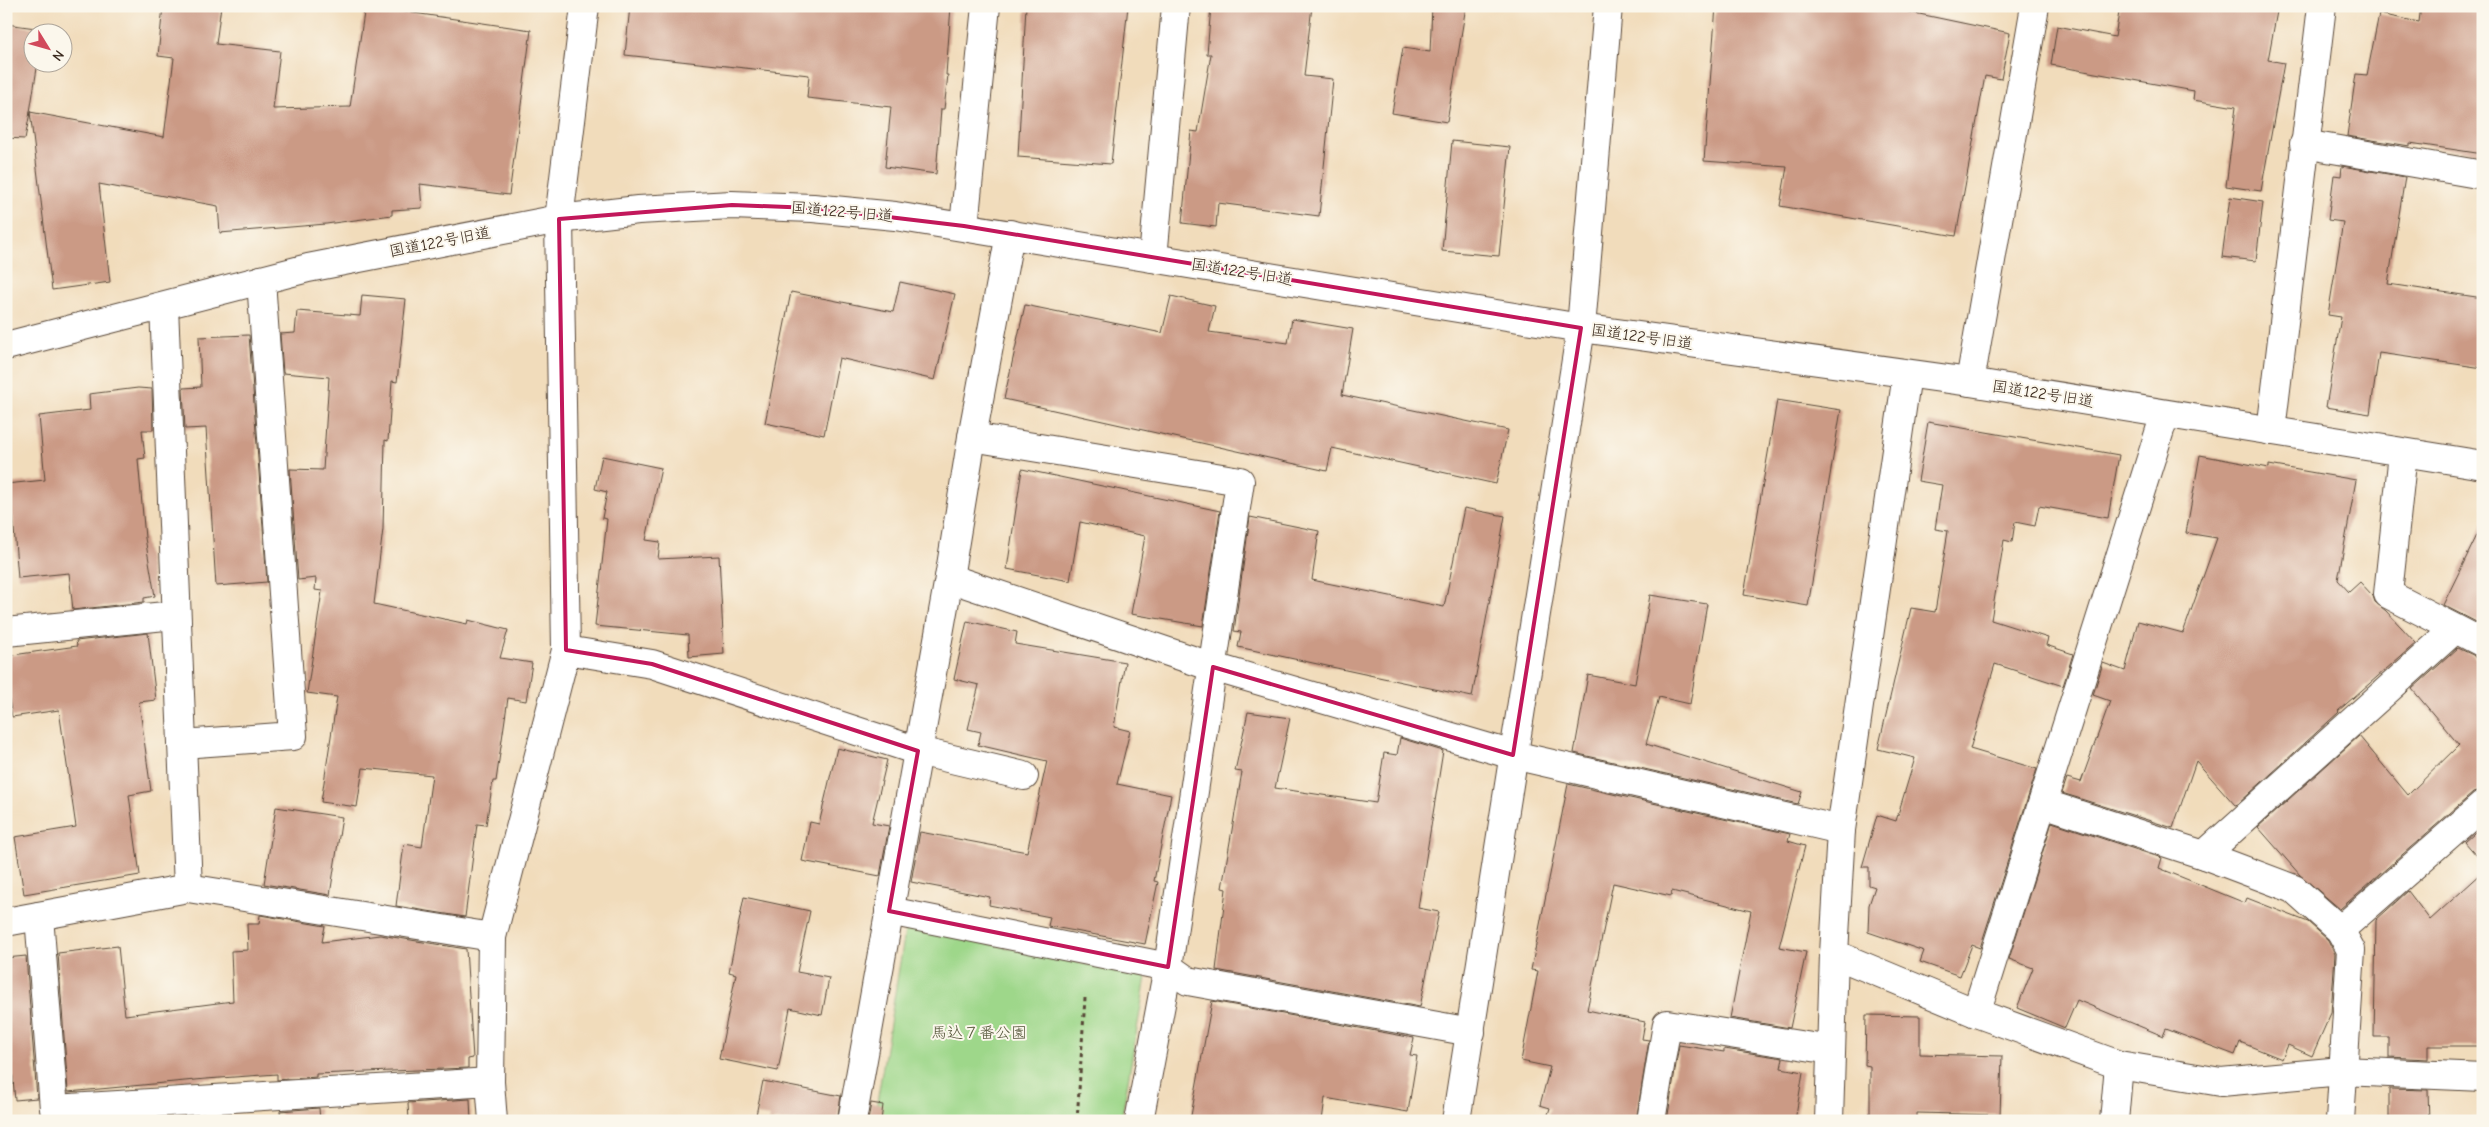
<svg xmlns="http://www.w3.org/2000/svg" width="2489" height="1127" viewBox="0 0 2489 1127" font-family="'Comic Neue','Klee One',sans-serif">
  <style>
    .green { fill: #9ed78a; stroke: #6c8054 }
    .building { fill: #cb9a85 }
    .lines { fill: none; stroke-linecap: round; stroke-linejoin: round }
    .minor-casing { stroke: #564536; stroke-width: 30 }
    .path { stroke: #564536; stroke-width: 3; stroke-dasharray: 4 4; stroke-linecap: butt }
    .minor { stroke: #fff; stroke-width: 28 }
    .marked { fill: none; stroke: #c2185b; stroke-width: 4; stroke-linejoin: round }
    .labels { text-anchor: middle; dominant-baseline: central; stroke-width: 4; stroke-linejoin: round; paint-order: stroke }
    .street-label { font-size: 16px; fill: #3b2a1e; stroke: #fbf7ec }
    .park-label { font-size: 16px; fill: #545539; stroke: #fbf7ec }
  </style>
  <rect width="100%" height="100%" fill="#fbf7ec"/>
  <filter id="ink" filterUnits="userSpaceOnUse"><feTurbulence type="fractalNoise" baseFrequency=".02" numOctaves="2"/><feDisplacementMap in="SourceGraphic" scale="10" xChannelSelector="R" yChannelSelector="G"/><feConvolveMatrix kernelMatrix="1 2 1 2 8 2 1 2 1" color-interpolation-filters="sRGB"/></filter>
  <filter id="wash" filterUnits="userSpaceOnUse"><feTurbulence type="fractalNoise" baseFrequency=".0096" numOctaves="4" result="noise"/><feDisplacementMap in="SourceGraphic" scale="20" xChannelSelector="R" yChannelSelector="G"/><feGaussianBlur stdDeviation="1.12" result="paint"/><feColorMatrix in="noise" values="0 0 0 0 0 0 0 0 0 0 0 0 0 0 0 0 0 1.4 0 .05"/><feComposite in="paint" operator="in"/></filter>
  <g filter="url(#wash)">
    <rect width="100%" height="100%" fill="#f1dcbb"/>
    <path class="green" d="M906 926 1146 977 1121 1121H874Z"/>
    <g id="blocks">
      <g class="building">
        <path d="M163 6H221L216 44 280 51 273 109 350 107 365 6 531 30 509 195 420 184 422 208 392 210V215L326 224 220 233 218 206 99 184 110 282 52 290 30 112 25 139 6 138V24L43 29 42 32H32V62H38L30 112 164 137 174 58 158 56Z"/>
        <path d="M630 6H951L946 75H948L944 109H941L936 174 885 167 891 107 807 98 809 75 625 55Z"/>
        <path d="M1026 6H1128L1111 164 1018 157Z"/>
        <path d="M1211 6H1312L1304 76 1333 79 1319 216 1218 203 1216 227 1182 223 1191 131 1198 132 1211 54H1207Z"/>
        <path d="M1432 6H1466L1447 122 1392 113 1403 48 1430 52Z"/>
        <path d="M1716 6H1881L2010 33 2001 79 1985 76 1956 236 1780 206 1787 167 1704 161Z"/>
        <path d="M2120 6H2278L2268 60 2284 63 2261 191 2226 186 2236 107 2193 100 2194 91 2051 65 2057 26 2115 37Z"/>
        <path d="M2421 6H2483V154L2410 143V146L2347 136 2356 74 2367 75 2379 14 2419 22Z"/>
        <path d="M1452 141 1510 147 1499 256 1442 251Z"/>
        <path d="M2342 166 2405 177 2388 284 2483 298V368L2379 353 2370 414 2326 407 2341 317 2328 315 2343 222 2328 220 2334 175 2341 176Z"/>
        <path d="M2230 197 2263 202 2256 261 2222 257Z"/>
        <path d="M900 282 955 294 935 380 839 358 824 435 765 423 791 292 893 312Z"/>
        <path d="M362 295 406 299 397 382 392 381 388 441 385 440 383 529 374 604 467 624 468 620 508 630 500 658 532 663 526 701 508 698 496 781H493L486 825 477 824 465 917 396 906 404 844 422 847 432 775 363 768 357 807 321 802 337 697 307 693 322 591 315 590 316 578 298 580 290 469 323 470 329 377 283 373 280 334 295 333 297 311 360 316Z"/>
        <path d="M1171 296 1215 306 1209 332 1288 343 1292 319 1353 329 1342 395 1508 430 1496 484 1332 448 1327 471 1004 399 1025 305 1162 333Z"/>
        <path d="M249 335 267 582 216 586 206 428 185 429 183 388 201 387 199 337Z"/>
        <path d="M138 388 152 389 153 430H142L145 458 138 459 145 538 155 596 144 598V602L73 610 69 573 18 578 13 516 6 517V484L45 480 39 416 90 410 89 394Z"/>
        <path d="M1777 400 1841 410 1808 606 1744 595Z"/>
        <path d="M1928 422 2119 455 2108 518 2039 506 2035 526 2015 522 2012 542 2004 540 1991 620 2048 638 2046 645 2073 654 2063 686 1995 664 1970 749 2037 769 1980 948 1972 945 1960 976 1920 962 1924 951 1868 932 1869 905 1875 887 1869 885V867H1862L1877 815 1896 821 1915 758 1878 749 1911 608 1935 612 1948 531 1935 529 1942 485 1918 481Z"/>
        <path d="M2200 455 2269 468V465L2356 480 2338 580 2349 592 2360 582 2373 596 2375 602 2386 611 2416 643 2338 711 2339 712 2238 804 2235 805 2196 761 2173 828 2062 793 2067 778 2081 782 2110 701 2093 695 2103 663 2125 671 2138 621 2183 633 2217 538 2186 533Z"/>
        <path d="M602 456 661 468 646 540 660 542 658 559 719 556 724 654 689 657 688 635 595 626 607 519 602 518 607 492 595 489Z"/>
        <path d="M1022 469 1220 511 1203 626 1131 614 1145 536 1080 522 1070 581 1007 569Z"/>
        <path d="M1464 508 1505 516 1472 697 1238 647 1241 632 1234 631 1250 517 1319 531 1312 580 1444 607Z"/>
        <path d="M2483 523V624L2482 625 2443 605Z"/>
        <path d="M1650 595 1707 604 1690 704 1659 697 1646 744 1802 792 1798 804 1574 753 1588 675 1635 684Z"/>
        <path d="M967 621 1017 632 1015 644 1125 662 1114 727 1130 731 1117 784 1171 795 1154 881 1158 882 1145 944 1048 926 1050 917 989 905 990 897 911 882 920 832 1027 852 1047 761 978 745 981 732 968 729 979 685 954 679Z"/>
        <path d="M148 633 156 700 139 702 151 791 129 795 140 875 24 894 15 837 76 827 59 710 12 717 6 682V656L77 646 76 641Z"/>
        <path d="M2458 648 2473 655 2483 667V790L2473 793 2340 909 2300 875 2258 827 2359 736 2408 795 2459 745 2412 689Z"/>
        <path d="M1248 712 1290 718 1275 788 1376 803 1384 753 1397 755 1400 738 1443 751 1418 908 1439 912 1420 1007 1216 970 1226 889 1222 888 1242 772 1235 771Z"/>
        <path d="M837 748 887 760 872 823 889 826 880 876 802 861 810 822 819 824Z"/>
        <path d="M1568 784 1790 834 1788 841 1805 846 1779 947 1806 952 1790 1028 1730 1018 1751 911 1672 891 1671 896 1613 883 1587 1010 1645 1022 1642 1039 1649 1040 1636 1121H1546L1550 1108 1540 1105 1550 1067 1521 1061 1538 971 1531 970Z"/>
        <path d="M276 807 342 817 330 895 264 884Z"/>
        <path d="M2052 822 2162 858 2159 868 2245 903 2247 898 2308 922 2328 940 2335 954 2331 1013 2312 1056 2288 1045 2282 1059 2240 1042 2235 1055 2166 1029 2163 1036 2077 1000 2065 1028 2017 1008 2033 968 2009 959Z"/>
        <path d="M2483 826V863L2465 842Z"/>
        <path d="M2483 872 2481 1046H2428V1059L2389 1057V1037H2374L2376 920 2408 891 2430 920Z"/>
        <path d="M744 897 810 911 797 972 829 978 822 1015 790 1008 778 1071 719 1059 736 974 729 972Z"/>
        <path d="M260 915 325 926 322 942 380 935 466 949 473 1058 468 1059V1068L316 1074V1077L277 1080V1074L206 1079 68 1092 58 953 118 946 125 1015 233 1001 231 951 248 950 247 924H259Z"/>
        <path d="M26 956 37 1098 15 1100 6 1007V958Z"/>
        <path d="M1212 1001 1414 1038 1410 1055 1417 1056 1408 1112 1325 1098 1322 1121H1190Z"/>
        <path d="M1866 1015 1920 1016V1054L2002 1056 2000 1115 1917 1113V1121H1870V1066L1865 1065Z"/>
        <path d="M1679 1045 1724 1052V1049L1783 1058 1781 1068 1803 1072 1795 1121H1667Z"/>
        <path d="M763 1081 841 1096 837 1121H769L770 1117 756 1115Z"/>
        <path d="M2389 1089 2428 1090 2429 1121H2389Z"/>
        <path d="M470 1099 471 1121H409L408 1103Z"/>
        <path d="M871 1103 883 1105 881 1121H868Z"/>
        <path d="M319 1108 320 1121H281L280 1111Z"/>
      </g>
    </g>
  </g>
  <g filter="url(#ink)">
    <use href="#blocks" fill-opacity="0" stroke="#564536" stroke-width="1"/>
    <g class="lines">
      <defs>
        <g id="minor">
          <path d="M2304 144 2483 175"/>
          <path d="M964 226 986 6"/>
          <path d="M1153 258 1176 6"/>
          <path d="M164 306 188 888"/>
          <path d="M6 346 308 268 559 219 638 210 732 205 813 208 895 216 1581 328 1970 382 2483 465"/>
          <path d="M1970 382 2035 6"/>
          <path d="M2271 431 2322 6"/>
          <path d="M972 437 1240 481 1168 967 1139 1121"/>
          <path d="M2403 453 2388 594 2483 643"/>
          <path d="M949 578 1213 667 1513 755 1841 830"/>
          <path d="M6 632 175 615"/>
          <path d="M566 650 652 664 918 751 1024 776"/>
          <path d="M182 744 293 736 261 280"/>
          <path d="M2043 803 2204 855 2294 889 2340 930 2351 950 2340 1121"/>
          <path d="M2204 855 2454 630"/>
          <path d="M889 911 1168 967 1188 981 1471 1032"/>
          <path d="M39 916 54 1109 490 1082"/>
          <path d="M6 922 188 888 492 937"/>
          <path d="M2340 930 2483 805"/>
          <path d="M1834 954 1976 1013 2119 1065 2221 1082 2342 1071 2483 1077"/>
          <path d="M1976 1013 2165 414"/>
          <path d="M493 1121 490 1082 492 937 566 650 559 219 585 6"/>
          <path d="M852 1121 949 578 972 437 1010 234"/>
          <path d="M1456 1121 1581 328 1608 6"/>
          <path d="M1651 1121 1667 1024 1831 1050"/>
          <path d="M1829 1121 1834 954 1841 830 1907 374"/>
          <path d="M2114 1121 2119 1065"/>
        </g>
      </defs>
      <use href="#minor" class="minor-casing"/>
      <path class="path" d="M1077 1121 1085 998"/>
      <use href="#minor" class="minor"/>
    </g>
  </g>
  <path class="marked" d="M732 205 813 208 964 226 1581 328 1513 755 1213 667 1168 967 889 911 918 751 652 664 566 650 559 219Z"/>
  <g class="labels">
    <g class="street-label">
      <text transform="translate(842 212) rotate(5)">国道122号旧道</text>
      <text transform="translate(440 242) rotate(-11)">国道122号旧道</text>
      <text transform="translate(1242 272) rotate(9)">国道122号旧道</text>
      <text transform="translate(1642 337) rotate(8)">国道122号旧道</text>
      <text transform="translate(2043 394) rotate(9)">国道122号旧道</text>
    </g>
    <g class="park-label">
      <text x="979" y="1033">馬込７番公園</text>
    </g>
  </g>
  <rect width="2489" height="1127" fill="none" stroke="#fbf7ec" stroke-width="25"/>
  <g transform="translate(48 48) rotate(127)"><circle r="24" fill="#fbf7ec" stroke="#aea59a"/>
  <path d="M0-4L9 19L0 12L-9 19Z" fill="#d1495b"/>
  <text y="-8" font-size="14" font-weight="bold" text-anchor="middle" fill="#3b2a1e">N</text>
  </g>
</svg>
